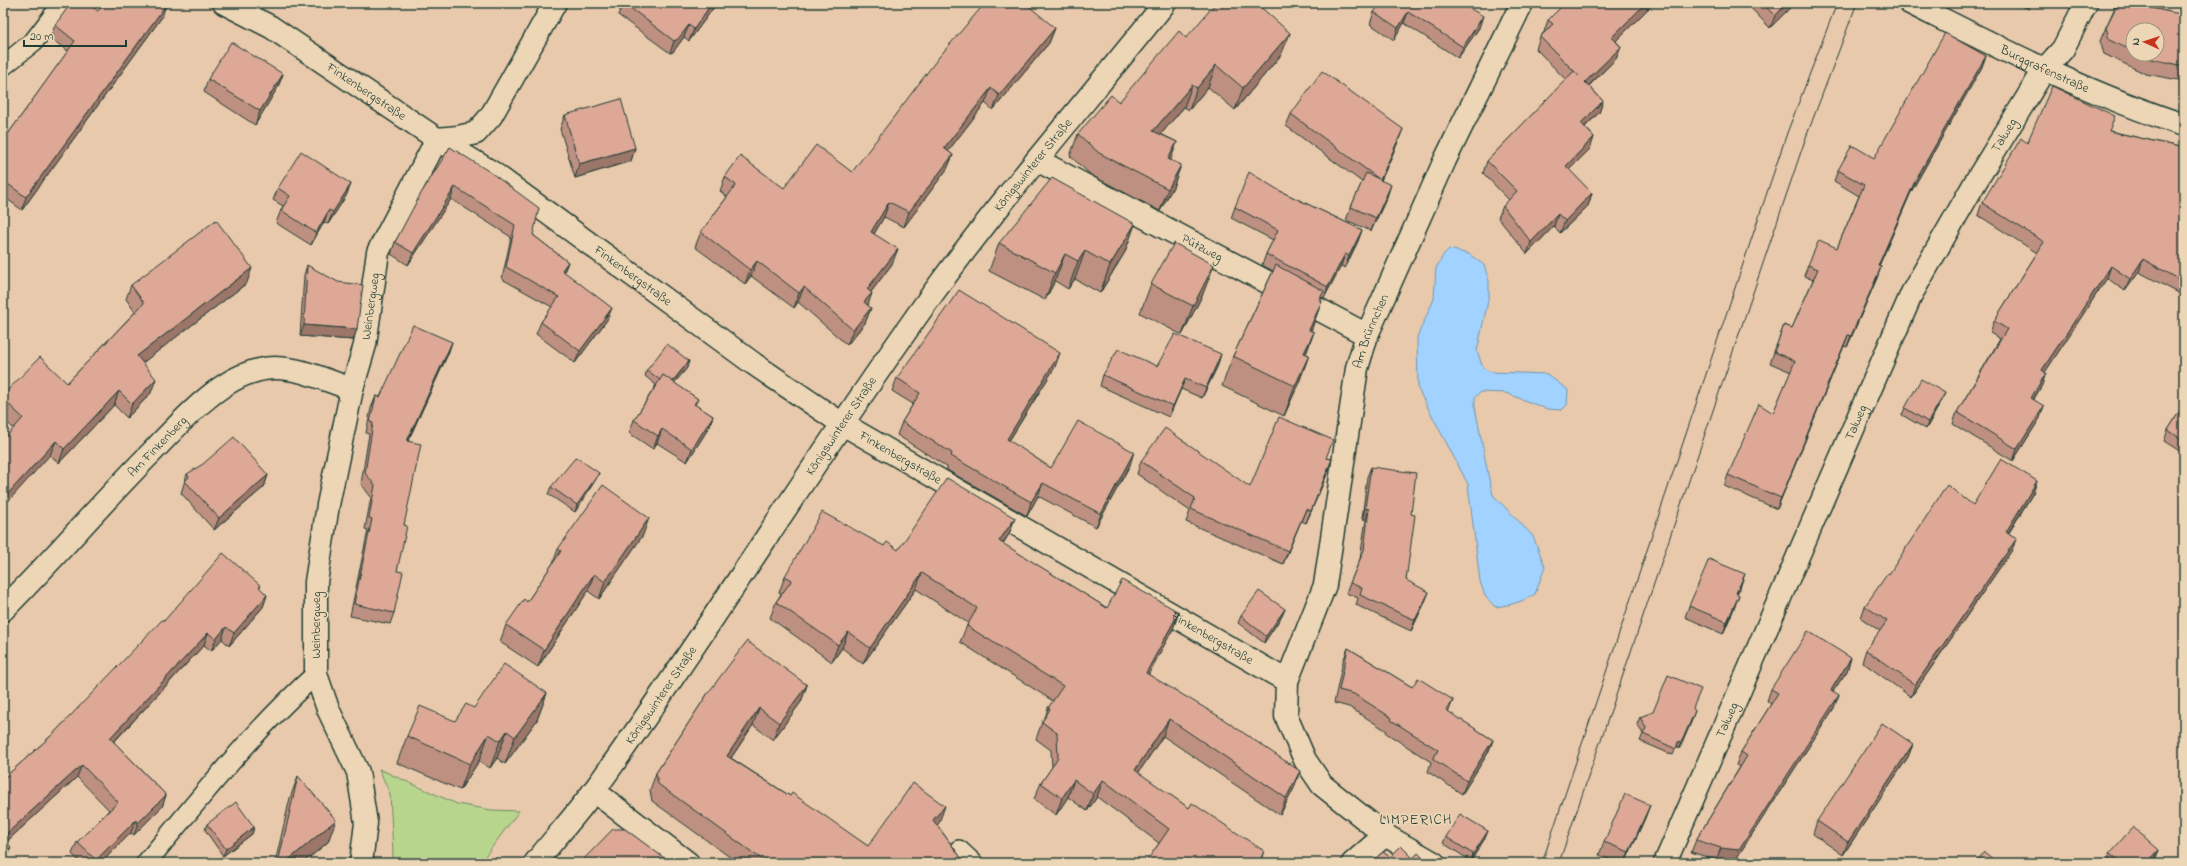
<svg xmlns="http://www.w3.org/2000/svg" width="2187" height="866" viewBox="0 0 2187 866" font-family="'Indie Flower',sans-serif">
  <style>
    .green { fill: #b8d58e; stroke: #6c8961 }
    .water { fill: #a2d2ff; stroke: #6e96ae }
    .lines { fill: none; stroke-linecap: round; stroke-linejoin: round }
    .service-casing { stroke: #1f3d34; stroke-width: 22 }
    .minor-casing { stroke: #1f3d34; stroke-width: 25 }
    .secondary-casing { stroke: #1f3d34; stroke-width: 25 }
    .service { stroke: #ecd6b5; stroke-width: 19 }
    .minor { stroke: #ecd6b5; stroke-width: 22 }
    .secondary { stroke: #ecd6b5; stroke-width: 22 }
    .tram { stroke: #1f3d34; stroke-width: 1 }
    .wall { fill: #be9081; stroke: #1f3d34; fill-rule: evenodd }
    .shaded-wall { fill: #9b7669; stroke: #1f3d34 }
    .building { fill: #dda896; stroke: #1f3d34 }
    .labels { text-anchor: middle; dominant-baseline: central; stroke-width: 3.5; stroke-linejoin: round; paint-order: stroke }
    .street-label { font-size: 13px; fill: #1f3d34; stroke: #ecd6b5 }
    .quarter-label { font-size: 15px; letter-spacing: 1px; fill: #1f3d34; stroke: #ecd6b5 }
  </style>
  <rect width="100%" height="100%" fill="#e9c9ac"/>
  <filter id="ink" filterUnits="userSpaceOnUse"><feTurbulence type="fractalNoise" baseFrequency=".025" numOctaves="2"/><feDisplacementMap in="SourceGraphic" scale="8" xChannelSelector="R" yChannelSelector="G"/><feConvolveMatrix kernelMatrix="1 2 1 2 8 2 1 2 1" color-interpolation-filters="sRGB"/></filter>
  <g filter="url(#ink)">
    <path class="green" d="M379 769 457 804 491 810 519 811 480 863H390L393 853 390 794Z"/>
    <path class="water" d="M1449 249 1469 254 1484 265 1489 281V296L1477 351 1483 368 1491 372 1547 374 1568 390 1567 405 1562 410 1547 409 1506 393 1481 392 1475 397V407L1489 479 1493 495 1533 536 1545 567 1535 594C1522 602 1511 605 1495 607L1485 596 1480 581 1468 484 1418 389 1417 337 1434 299 1436 268 1444 254Z"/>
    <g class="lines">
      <defs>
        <g id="service">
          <path d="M3 66 34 41 63 3"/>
          <path d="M959 850 973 863"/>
          <path d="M146 863C200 798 253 731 316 674"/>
        </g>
        <g id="minor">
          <path id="s1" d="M224 3 271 27 437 139 493 173 754 364 841 423 1287 681"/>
          <path id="s2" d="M1910 3C2000 48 2088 94 2184 125"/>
          <path d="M437 139 458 137 476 133 491 116 555 3"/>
          <path id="s3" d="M1037 160 1367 335"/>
          <path id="s4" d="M3 610C54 559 101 503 152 452 180 423 218 379 259 370 290 362 323 380 352 389"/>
          <path d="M594 791 688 863"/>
          <path id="s5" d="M361 863 366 823 358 772 328 709 316 674V582L328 505 352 389 365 345 378 252 437 139"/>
          <path d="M1353 863 1385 835"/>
          <path id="s6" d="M1434 863 1385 835 1322 785 1305 760 1286 716 1287 681 1325 585 1357 368 1367 335 1445 160 1522 3"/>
          <path id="s7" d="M1665 863 1912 293 1976 181 2044 70 2063 49 2086 3"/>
        </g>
        <g id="secondary">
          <path id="s8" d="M535 863C555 838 577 814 596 788 712 627 815 457 931 296 1004 195 1087 101 1165 3"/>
        </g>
      </defs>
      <use href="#service" class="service-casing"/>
      <use href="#minor" class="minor-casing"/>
      <use href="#secondary" class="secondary-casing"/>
      <use href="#service" class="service"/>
      <use href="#minor" class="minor"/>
      <use href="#secondary" class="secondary"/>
      <g class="tram">
        <path d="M1542 863 1787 133 1837 3"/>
        <path d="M1559 863 1805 140 1857 3"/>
      </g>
    </g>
    <g class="wall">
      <path d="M623 3H717L689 41 684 37 673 52 670 53 618 15Z"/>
      <path d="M745 3H752L749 6Z"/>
      <path d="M1746 3H1795L1770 28Z"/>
      <path d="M2015 3H2032L2029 9Z"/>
      <path d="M2112 3H2149L2147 7 2184 15V81L2146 74 2104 54 2100 41 2106 27 2116 5ZM2133 30 2157 54H2133Z"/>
      <path d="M1651 6 1616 41 1621 47 1616 59 1589 86 1603 101 1599 113 1585 127 1594 137 1590 149 1569 170 1592 193 1588 206 1560 233 1554 226 1527 254 1498 218 1503 206 1509 200 1483 173 1487 161 1566 80 1536 49 1540 37 1544 32 1548 20Z"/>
      <path d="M1469 7 1479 28 1458 58 1404 23 1394 40 1370 24 1374 12Z"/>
      <path d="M98 11 162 17 22 210 3 196V141L68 51 50 38 55 25Z"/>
      <path d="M1055 28 1049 43 993 110 985 103 948 151 953 155 947 169 904 227 884 217 874 234 892 264 871 292 868 305 871 308 865 323 847 345 798 302 794 308 751 276 745 284 695 247 701 232 727 197 720 191 725 177 784 188 852 172Z"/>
      <path d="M1290 33 1281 55 1235 110 1208 87 1189 110 1184 107 1161 134 1177 142 1170 160 1181 165 1173 187 1160 211 1091 175 1070 156 1078 134 1119 102 1186 38Z"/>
      <path d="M1982 67 1911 192 1879 266 1881 267 1877 278 1847 347 1844 346 1777 509 1724 486 1728 475 1773 413 1791 372 1770 363 1784 325 1792 328 1813 280 1804 276 1808 265 1837 248 1859 196 1834 181 1838 170 1874 158Z"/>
      <path d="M283 74 278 87 255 125 204 92 208 79Z"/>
      <path d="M1291 114 1398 142 1381 180 1387 197 1371 231 1346 220 1351 207 1362 182 1286 126Z"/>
      <path d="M565 115 635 148 631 161 575 178 560 129Z"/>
      <path d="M2110 131 2184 148V296L2139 272 2125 291 2107 278 2045 372 2042 385 2034 399 2040 418 2013 461 1953 424 1957 412 2000 339 1990 333 1994 321 2037 253 1978 215 1982 203 2027 143Z"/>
      <path d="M450 147 533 235 568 262 564 272 607 320 575 363 536 334 541 322 552 307 502 279 511 237 451 199 408 265 391 254 395 242Z"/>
      <path d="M351 184 346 196 328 224 324 222 311 245 276 223 281 210 283 206 273 200 278 188Z"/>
      <path d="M1280 191 1362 230 1358 241 1345 268 1341 266 1324 298 1322 297 1311 331 1314 332 1306 354 1309 355 1298 385 1284 416 1222 386 1233 356 1273 271 1262 265 1266 254 1273 240 1231 218 1235 207Z"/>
      <path d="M1135 224 1125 252 1100 293 1075 279 1068 289 1055 281 1045 300 989 271 999 243Z"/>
      <path d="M307 265 357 329 353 340 300 336 304 275Z"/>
      <path d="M247 283 142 363 151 393 127 418 114 405 59 463 50 455 14 429 3 418V395L67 383 135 312 126 299 131 285Z"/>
      <path d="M1151 284 1203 294 1182 335 1140 313Z"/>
      <path d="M452 342 448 354 408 441 404 525 397 571 394 613 390 624 350 616 368 530 365 529 371 497 361 484 369 434 366 433 371 408 376 396 380 397Z"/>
      <path d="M1218 365 1202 398 1181 389 1169 417 1100 386 1103 375Z"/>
      <path d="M1055 367 1009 441 1051 468 1130 465 1096 527 1038 496 1027 516 947 470V467L897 435 902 422 913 404 892 391 897 378Z"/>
      <path d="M687 368 674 383 698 399 695 405 713 416 708 429 687 462 657 443 653 449 629 433 634 420 656 385 645 376 647 370Z"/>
      <path d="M1942 400 1926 429 1902 415 1905 408Z"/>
      <path d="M2184 404V454L2164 441 2168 430Z"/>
      <path d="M1326 458 1332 459 1328 472 1306 523 1301 521 1283 564 1186 522 1190 511 1137 474 1141 461 1250 487Z"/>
      <path d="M1371 467 1411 514 1406 580 1425 602 1411 631 1356 605 1358 598 1346 593 1360 559 1366 519H1362L1367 477Z"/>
      <path d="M599 473 596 479 575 512 548 494 551 487Z"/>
      <path d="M187 474 268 475 264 487 214 530 181 493Z"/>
      <path d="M2037 481 2033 493 2009 533 2012 550 1911 697 1862 662 1866 650 1880 631 1861 618 1865 606 1889 574 1973 505Z"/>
      <path d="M1015 518 1009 534 1003 544 1107 608 1179 612 1173 629 1148 674 1294 788 1280 815 1163 736 1138 773 1189 808 1264 851 1260 863H1146L1159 843 1097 797 1087 811 1068 797 1056 815 1034 799 1041 783 1052 767 1051 750 1036 739 1042 722 1045 718 1048 708 1053 701 960 642 968 623 916 589 863 664 842 648 832 662 770 618 776 602 781 594 779 593 785 576 884 546 898 550Z"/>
      <path d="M643 535 599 599 588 591 538 667 500 642 506 625 527 602 553 563 558 549Z"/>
      <path d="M1741 585 1737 594 1735 606 1723 634 1685 617 1689 606Z"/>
      <path d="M260 588 267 595 263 607 229 646 222 639 211 651 204 645 114 742 166 795 162 807 134 835 131 833 101 863H81L72 854 77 842 109 810 77 777 6 842 11 847 6 860 3 779 52 735 164 621Z"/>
      <path d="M1285 609 1282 616 1264 643 1238 623 1241 616Z"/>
      <path d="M1348 648 1412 687 1453 700 1448 712 1493 740 1488 753 1462 794 1428 772 1431 762 1386 733 1387 731 1349 707 1334 703 1343 661Z"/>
      <path d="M1851 658 1847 671 1833 691 1834 708 1734 862 1716 860 1691 852 1696 840 1740 767 1736 765 1741 752 1771 704 1767 701 1771 689Z"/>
      <path d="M807 685 801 702 773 740 753 725 731 758 868 846 939 823 937 825 965 863H738L652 801 650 790 656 773 708 693Z"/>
      <path d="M547 693 537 720 505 764 497 758 490 768 479 761 460 790 397 763 407 736 455 721 474 708Z"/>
      <path d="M1693 708V718L1680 748H1676L1673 755 1640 741 1643 734 1637 724 1640 717Z"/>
      <path d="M1913 744 1908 757 1843 855 1813 834 1817 821Z"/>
      <path d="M298 776 328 842 303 863H275L290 798Z"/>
      <path d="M1650 805 1645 818 1625 863H1618L1599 855 1604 842Z"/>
      <path d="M207 824 254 827 252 834 223 856 205 830Z"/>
      <path d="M1488 831 1485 838 1471 861 1443 843 1446 837Z"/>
      <path d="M2159 850 2156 857 2151 863H2112L2108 860 2110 853Z"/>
    </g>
    <g class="shaded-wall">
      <path d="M712 3H717L689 41 694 29Z"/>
      <path d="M1468 3H1472L1462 17 1466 6Z"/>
      <path d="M1646 3H1652L1651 6 1607 50 1612 37Z"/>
      <path d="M1787 3H1795L1770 28 1775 16Z"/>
      <path d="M166 5 162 17 22 210 26 197Z"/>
      <path d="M1408 12 1404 23 1394 40 1398 28Z"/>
      <path d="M1483 16 1479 28 1458 58 1463 47Z"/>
      <path d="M689 25 684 37 673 52 670 53 674 41Z"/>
      <path d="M1055 28 1049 43 993 110 999 95Z"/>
      <path d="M1290 33 1281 55 1235 110 1243 88Z"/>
      <path d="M1621 47 1616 59 1580 94 1585 82Z"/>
      <path d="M1986 56 1982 67 1911 192 1874 277 1878 266 1915 181Z"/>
      <path d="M1216 65 1208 87 1189 110 1197 88Z"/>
      <path d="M283 74 278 87 255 125 260 111Z"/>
      <path d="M1192 85 1184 107 1145 153 1153 131Z"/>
      <path d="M991 88 985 103 939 163 944 148Z"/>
      <path d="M1603 101 1599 113 1576 135 1581 123Z"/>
      <path d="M1403 129 1398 142 1376 192 1380 180Z"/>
      <path d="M1594 137 1590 149 1561 178 1566 166Z"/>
      <path d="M1177 142 1169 165 1168 159Z"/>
      <path d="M635 148 631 161 575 178 579 164Z"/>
      <path d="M953 155 947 169 904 227 909 212Z"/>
      <path d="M1181 165 1173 187 1160 211 1168 189Z"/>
      <path d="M351 184 346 196 328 224 333 212Z"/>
      <path d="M1391 185 1387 197 1371 231 1376 218Z"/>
      <path d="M455 187 451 199 408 265 413 253Z"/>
      <path d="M1592 193 1588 206 1560 233 1565 221Z"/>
      <path d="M889 202 884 217 866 247 871 232Z"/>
      <path d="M329 210 324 222 311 245 316 233Z"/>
      <path d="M1558 214 1554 226 1527 254 1531 242Z"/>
      <path d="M1135 224 1125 252 1100 293 1110 265Z"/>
      <path d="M1362 230 1358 241 1345 268 1349 256Z"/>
      <path d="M898 249 892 264 862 304 867 289Z"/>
      <path d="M1085 251 1075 279 1068 289 1078 261Z"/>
      <path d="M1065 254 1055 281 1045 300 1055 273Z"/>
      <path d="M1345 254 1341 266 1324 298 1328 287Z"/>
      <path d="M2143 259 2139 272 2125 291 2130 279Z"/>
      <path d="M757 261 751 276 745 284 750 270Z"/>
      <path d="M568 262 563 274 562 270Z"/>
      <path d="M1214 265 1203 294 1182 335 1193 306Z"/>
      <path d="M2111 266 2107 278 2038 383 2042 370Z"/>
      <path d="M1881 267 1877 278 1847 347 1851 336Z"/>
      <path d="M252 268 247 283 132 371 137 356Z"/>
      <path d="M804 287 798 302 794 308 799 293Z"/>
      <path d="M872 293 867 308 864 302Z"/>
      <path d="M1322 301 1311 331 1309 330Z"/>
      <path d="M612 308 607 320 575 363 580 351Z"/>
      <path d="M871 308 865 323 847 345 853 330Z"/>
      <path d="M304 325 357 329 353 340 300 336Z"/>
      <path d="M1314 332 1303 362 1304 353Z"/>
      <path d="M1848 335 1844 346 1777 509 1781 498Z"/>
      <path d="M452 342 448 354 403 452 407 441Z"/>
      <path d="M1060 353 1055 367 1002 452 1007 439Z"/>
      <path d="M1221 354 1218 365 1202 398 1206 388Z"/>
      <path d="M1309 355 1298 385 1284 416 1295 386Z"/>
      <path d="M689 361 687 368 666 393 669 387Z"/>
      <path d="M2046 373 2042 385 2027 410 2031 398Z"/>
      <path d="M156 379 151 393 127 418 132 404Z"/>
      <path d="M1185 379 1181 389 1169 417 1173 406Z"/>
      <path d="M119 391 114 405 59 463 64 449Z"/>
      <path d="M1945 393 1942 400 1926 429 1928 422Z"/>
      <path d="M2044 406 2040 418 2013 461 2017 449Z"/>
      <path d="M713 416 708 429 687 462 692 449Z"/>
      <path d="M662 429 657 443 653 449 658 436Z"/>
      <path d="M56 441 50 455 3 507V499Z"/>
      <path d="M1134 452 1130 465 1096 527 1101 514Z"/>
      <path d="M1332 459 1328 472 1306 523 1311 511Z"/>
      <path d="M599 473 596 479 575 512 577 505Z"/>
      <path d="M268 475 264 487 214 530 219 518Z"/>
      <path d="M2037 481 2033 493 2002 543 2006 532Z"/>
      <path d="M1043 483 1038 496 1027 516 1031 502Z"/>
      <path d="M1365 508 1369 509 1366 519H1362Z"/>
      <path d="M1306 509 1301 521 1283 564 1288 551Z"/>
      <path d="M649 518 643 535 599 599 605 582Z"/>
      <path d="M1015 518 1009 534 993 558 999 541Z"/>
      <path d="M2017 538 2012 550 1911 697 1915 685Z"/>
      <path d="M922 573 916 589 863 664 870 648Z"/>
      <path d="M594 574 588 591 538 667 544 650Z"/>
      <path d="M1745 574 1741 585 1732 605 1736 593Z"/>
      <path d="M1429 592 1425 602 1411 631 1415 620Z"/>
      <path d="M267 595 263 607 229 646 234 633Z"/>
      <path d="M1739 595 1735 606 1723 634 1727 622Z"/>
      <path d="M1285 609 1282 616 1264 643 1266 636Z"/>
      <path d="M1179 612 1173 629 1140 690 1146 673Z"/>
      <path d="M226 627 222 639 211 651 216 639Z"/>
      <path d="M848 632 842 648 832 662 838 645Z"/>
      <path d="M208 633 204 645 105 751 110 738Z"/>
      <path d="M1851 658 1847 671 1826 702 1831 690Z"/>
      <path d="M807 685 801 702 773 740 779 723Z"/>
      <path d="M547 693 537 720 505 764 515 737Z"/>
      <path d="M1839 695 1834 708 1734 862 1716 860 1721 848Z"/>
      <path d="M1453 700 1448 713 1446 710Z"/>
      <path d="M759 708 753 725 721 773 727 756Z"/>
      <path d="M1695 711 1680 748H1676L1678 742Z"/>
      <path d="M1169 719 1163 736 1129 787 1135 770Z"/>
      <path d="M507 731 497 758 490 768 500 741Z"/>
      <path d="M489 734 479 761 460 790 470 764Z"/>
      <path d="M1493 740 1488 753 1462 794 1467 781Z"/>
      <path d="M1913 744 1908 757 1843 855 1848 842Z"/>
      <path d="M82 765 77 777 3 845V837Z"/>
      <path d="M1300 771 1294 788 1280 815 1286 798Z"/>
      <path d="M1074 780 1068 797 1056 815 1062 798Z"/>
      <path d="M1103 780 1097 797 1087 811 1093 794Z"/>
      <path d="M166 795 162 807 134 835 138 823Z"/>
      <path d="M1650 805 1645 818 1625 863 1629 852Z"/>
      <path d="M945 806 939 823 927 837 933 820Z"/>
      <path d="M136 820 131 833 101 863H95L96 860Z"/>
      <path d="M336 820 328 842 303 863H285Z"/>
      <path d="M254 827 252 834 223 856 226 849Z"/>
      <path d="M1488 831 1485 838 1471 861 1473 854Z"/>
      <path d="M11 847 6 860 3 863V854Z"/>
      <path d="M2159 850 2156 857 2151 863H2147Z"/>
    </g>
    <g class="building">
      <path d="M71 3H87L98 11 104 3H163L166 5 26 197 5 182 3 185V141L75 41 55 25Z"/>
      <path d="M624 3H712L694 29 689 25 678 39 674 41Z"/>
      <path d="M985 3H1025L1055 28 999 95 991 88 944 148 953 155 909 212 889 202 871 232 898 249 867 289 872 293 864 302 871 308 853 330 804 287 799 293 757 261 750 270 701 232 736 185 725 177 740 156 784 188 816 145 852 172 939 57Z"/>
      <path d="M1216 3H1256L1290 33 1243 88 1216 65 1197 88 1192 85 1153 131 1177 142 1168 159 1181 165 1168 189 1099 153 1078 134 1111 95 1119 102 1179 31 1186 38Z"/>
      <path d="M1381 3H1468L1466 6 1483 16 1463 47 1408 12 1398 28 1374 12Z"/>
      <path d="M1565 3H1646L1612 37 1621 47 1585 82 1603 101 1581 123 1594 137 1566 166 1592 193 1565 221 1558 214 1531 242 1503 206 1517 191 1487 161 1574 71 1579 76 1540 37 1553 24 1548 20Z"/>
      <path d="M1762 3H1787L1775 16Z"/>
      <path d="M2118 3H2149L2147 7 2184 15V66L2152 59 2140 54H2157V30H2133V51L2109 40 2106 27Z"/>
      <path d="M1945 33 1986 56 1915 181 1878 266 1881 267 1851 336 1848 335 1781 498 1728 475 1759 404 1773 413 1795 361 1774 352 1784 325 1792 328 1818 269 1808 265 1819 240 1837 248 1864 185 1838 170 1852 145 1874 158Z"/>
      <path d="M231 42 283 74 260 111 208 79Z"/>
      <path d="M1322 71 1403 129 1380 180 1391 185 1376 218 1351 207 1366 173 1379 179 1291 114Z"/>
      <path d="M2052 86 2115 116 2109 131 2184 148V282L2143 259 2130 279 2111 266 2042 370 2046 373 2031 398 2044 406 2017 449 1957 412 2007 329 1994 321 2044 242 1982 203 2021 138 2027 143Z"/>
      <path d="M621 99 635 148 579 164 565 115Z"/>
      <path d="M450 147 490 172 539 208 533 235 568 262 562 270 612 308 580 351 541 322 559 297 506 267 515 225 455 187 413 253 395 242 420 195Z"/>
      <path d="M301 151 351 184 333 212 329 210 316 233 281 210 290 196 278 188Z"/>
      <path d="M1249 172 1280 191 1362 230 1349 256 1345 254 1328 287 1266 254 1278 230 1235 207Z"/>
      <path d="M1052 178 1135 224 1110 265 1085 251 1078 261 1065 254 1055 273 999 243Z"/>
      <path d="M216 220 252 268 137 356 156 379 132 404 119 391 64 449 56 441 3 499V440L23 418 3 399V395L40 357 67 383 144 303 131 285Z"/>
      <path d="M1174 243 1214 265 1193 306 1151 284Z"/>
      <path d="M307 265 338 282 363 285 357 329 304 325Z"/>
      <path d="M1276 265 1324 291 1319 300 1322 301 1309 330 1314 332 1304 353 1309 355 1295 386 1233 356Z"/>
      <path d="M959 290 1060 353 1007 439 1051 468 1078 421 1134 452 1101 514 1043 483 1031 502 951 456 952 453 902 422 920 393 897 378Z"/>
      <path d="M413 325 452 342 407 441 421 444 404 525 407 526 397 571 403 572 394 613 354 604 372 519 369 518 375 485 365 473 373 423 370 422 376 396 380 397Z"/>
      <path d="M1175 334 1221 354 1206 388 1185 379 1173 406 1103 375 1118 349 1157 366Z"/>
      <path d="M667 344 689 361 672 382 663 375 660 380 647 370Z"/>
      <path d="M663 375 698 399 694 404 713 416 692 449 662 429 658 436 634 420Z"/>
      <path d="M1921 379 1945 393 1928 422 1905 408Z"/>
      <path d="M2184 404V441L2168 430Z"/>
      <path d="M1279 417 1333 440 1326 458 1332 459 1311 511 1306 509 1288 551 1191 509 1195 498 1141 461 1165 428 1250 487Z"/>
      <path d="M234 437 268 475 219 518 185 481 189 477 187 474 203 464Z"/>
      <path d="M576 457 599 473 577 505 551 487Z"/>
      <path d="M2001 459 2037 481 2006 532 2017 538 1915 685 1866 650 1887 621 1865 606 1888 573 1889 574 1947 485 1973 505Z"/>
      <path d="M1371 467 1416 473 1411 514 1415 515 1406 580 1429 592 1415 620 1360 595 1362 588 1350 583 1364 550 1369 509 1365 508Z"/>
      <path d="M947 478 1015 518 999 541 1107 608 1122 580 1179 612 1146 673 1220 717 1300 771 1286 798 1169 719 1135 770 1189 808 1192 803 1264 851 1259 863H1148L1146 862 1169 829 1103 780 1093 794 1074 780 1062 798 1041 783 1058 758 1057 733 1042 722 1050 709 1048 708 1063 686 967 626 977 608 922 573 870 648 848 632 838 645 776 602 792 580 785 576 822 512 884 546 887 542 898 550Z"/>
      <path d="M603 485 649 518 605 582 594 574 544 650 506 625 524 599 527 602 561 551 558 549Z"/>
      <path d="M223 553 261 586 259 587 267 595 234 633 226 627 216 639 208 633 110 738 166 795 138 823 136 820 96 860 77 842 118 802 82 765 3 837V779L52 735 163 619 164 621Z"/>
      <path d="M1709 559 1745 574 1736 593 1739 595 1727 622 1689 606Z"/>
      <path d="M1259 591 1285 609 1266 636 1241 616Z"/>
      <path d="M1808 631 1851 658 1831 690 1839 695 1739 850 1721 848 1696 840 1747 756 1741 752 1778 693 1771 689Z"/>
      <path d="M747 641 807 685 779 723 759 708 727 756 790 796 792 793 868 846 913 783 945 806 933 820 965 863H767L658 784 656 773 708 693Z"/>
      <path d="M1348 648 1412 687 1418 678 1453 700 1446 710 1493 740 1467 781 1433 759 1438 750 1391 720 1392 718 1354 694 1339 690Z"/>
      <path d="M504 664 547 693 515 737 507 731 500 741 489 734 470 764 407 736 420 706 455 721 466 704 474 708Z"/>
      <path d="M1668 675 1701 689 1693 708 1695 711 1682 741 1678 742 1676 749 1643 734 1646 728 1640 717 1653 712Z"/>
      <path d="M1882 723 1913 744 1848 842 1817 821Z"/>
      <path d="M298 776 336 820 285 863H278Z"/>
      <path d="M1625 794 1650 805 1629 852 1604 842Z"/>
      <path d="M236 802 254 827 226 849 207 824Z"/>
      <path d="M1460 814 1488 831 1473 854 1446 837Z"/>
      <path d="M2133 827 2159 850 2147 863H2122L2110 853Z"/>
      <path d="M613 829H625L671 863H580Z"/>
      <path d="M3 838 11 847 3 854Z"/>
      <path d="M1401 846 1413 858 1418 853 1428 863H1370L1383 852 1390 857Z"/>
      <path d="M1984 852 1998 863H1976Z"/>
      <path d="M1903 860 1907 863H1901Z"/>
    </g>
  </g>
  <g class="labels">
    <g class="street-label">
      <text stroke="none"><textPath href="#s2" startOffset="150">Burggrafenstraße</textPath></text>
      <text stroke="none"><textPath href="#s1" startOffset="168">Finkenbergstraße</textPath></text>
      <text stroke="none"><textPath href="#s7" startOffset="804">Talweg</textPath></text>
      <text stroke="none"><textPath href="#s8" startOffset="858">Königswinterer Straße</textPath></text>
      <text stroke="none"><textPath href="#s3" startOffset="187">Pützweg</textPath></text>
      <text stroke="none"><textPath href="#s1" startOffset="492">Finkenbergstraße</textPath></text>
      <text stroke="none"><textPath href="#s5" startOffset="572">Weinbergweg</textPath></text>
      <text stroke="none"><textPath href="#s6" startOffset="612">Am Brünnchen</textPath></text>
      <text stroke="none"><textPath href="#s7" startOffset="480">Talweg</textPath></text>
      <text stroke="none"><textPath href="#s8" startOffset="534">Königswinterer Straße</textPath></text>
      <text stroke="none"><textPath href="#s4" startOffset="225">Am Finkenberg</textPath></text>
      <text stroke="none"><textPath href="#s1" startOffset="816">Finkenbergstraße</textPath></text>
      <text transform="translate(316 625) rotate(-90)">Weinbergweg</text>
      <text stroke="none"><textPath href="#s1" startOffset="1176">Finkenbergstraße</textPath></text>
      <text stroke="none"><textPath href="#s8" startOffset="210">Königswinterer Straße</textPath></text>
      <text stroke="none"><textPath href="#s7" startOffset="156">Talweg</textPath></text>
    </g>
    <g class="quarter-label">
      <text x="1416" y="820">LIMPERICH</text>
    </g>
  </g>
  <rect width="2187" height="866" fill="none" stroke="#ecd6b5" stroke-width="16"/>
  <rect x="8" y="8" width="2171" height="850" fill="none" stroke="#1f3d34" stroke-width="1.5" filter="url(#ink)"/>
  <g transform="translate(2145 42) rotate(273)"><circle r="19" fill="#ecd6b5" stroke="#9a9981"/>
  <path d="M0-3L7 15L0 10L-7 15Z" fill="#c8321e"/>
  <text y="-6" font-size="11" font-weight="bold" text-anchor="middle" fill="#1f3d34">N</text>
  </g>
  <path d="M24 40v6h102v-6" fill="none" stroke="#1f3d34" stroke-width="2"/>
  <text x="30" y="40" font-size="12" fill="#1f3d34" stroke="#ecd6b5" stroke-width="3" paint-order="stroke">20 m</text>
</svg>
